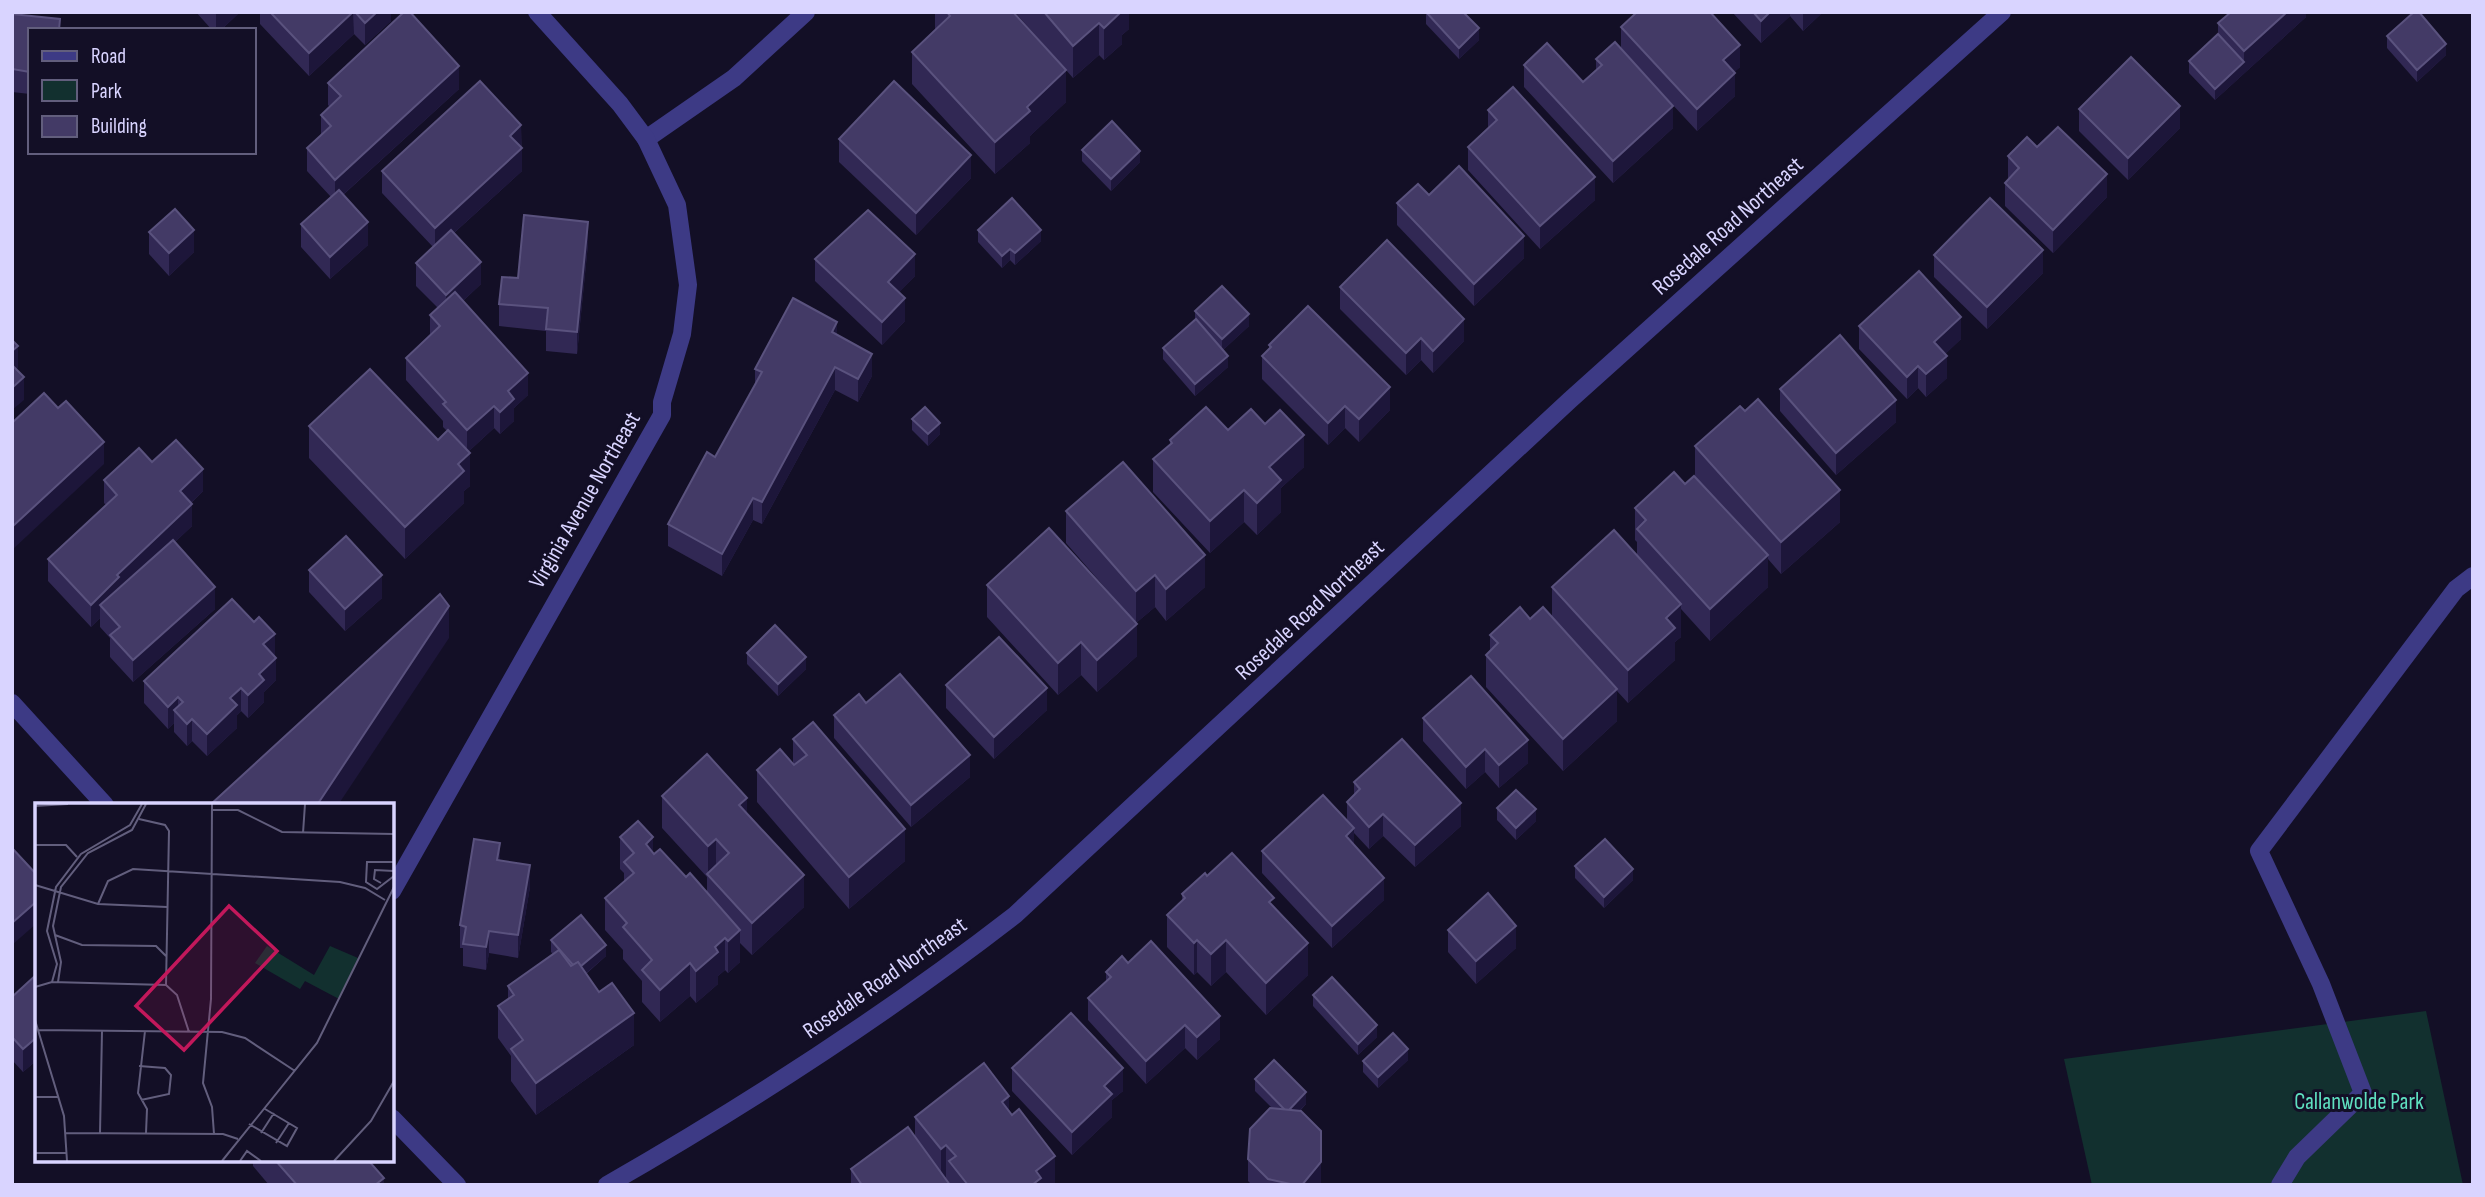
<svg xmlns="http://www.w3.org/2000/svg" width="2485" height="1197" viewBox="0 0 2485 1197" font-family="'Sofia Sans Condensed',sans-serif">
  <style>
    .green { fill: #12302f }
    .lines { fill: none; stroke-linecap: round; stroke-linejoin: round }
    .service { stroke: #3d3a85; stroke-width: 18 }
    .minor { stroke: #3d3a85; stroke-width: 18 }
    .wall { fill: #312854 }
    .shaded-wall { fill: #1d163a }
    .building { fill: #433a66; stroke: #5a527e; stroke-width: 2 }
    .labels { text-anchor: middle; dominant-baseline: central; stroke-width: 6; stroke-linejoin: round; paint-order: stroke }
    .street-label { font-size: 23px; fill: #d9d4ff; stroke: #130f26 }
    .park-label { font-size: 23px; fill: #5fe0c0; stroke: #130f26 }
    .inset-road { fill: none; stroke: #625e7d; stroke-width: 2 }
    .view { fill: #c2185b; fill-opacity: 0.15; stroke: #c2185b; stroke-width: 3.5 }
    .inset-edge { fill: none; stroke: #d9d4ff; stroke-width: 3.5 }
  </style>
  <rect width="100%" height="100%" fill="#130f26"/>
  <path class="green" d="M2426 1011 2463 1185H2092L2064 1059Z"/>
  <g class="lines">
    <path class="service" d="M2280 1185 2297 1157 2363 1093 2321 984 2259 851 2456 589 2473 576"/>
    <g class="minor">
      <path d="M646 139 734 78 806 12"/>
      <path d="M12 703 105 805"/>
      <path d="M392 891 662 415V402L682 334 688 285 677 205 646 139 620 104 537 12"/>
      <path d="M392 1118 457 1185"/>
      <path d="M607 1185C748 1104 886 1015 1015 915L1570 400 2002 12"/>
    </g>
  </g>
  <g class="wall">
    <path d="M196 12H240L221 30H212Z"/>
    <path d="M260 12H391V21L365 45 354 34 309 76 260 24Z"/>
    <path d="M935 12H1013L1066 102 1030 136V143L995 174 912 84V52L935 30Z"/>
    <path d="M1015 12H1129V29L1122 35V44L1104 60 1099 55 1073 78Z"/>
    <path d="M1732 12H1823L1803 31 1790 16 1761 43Z"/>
    <path d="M2227 12H2306V17L2215 100 2189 73V61L2218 34V23L2229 14Z"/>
    <path d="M1426 13 1479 40 1459 59 1426 24Z"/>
    <path d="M12 14 60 30H30V94L12 92Z"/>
    <path d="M1621 27 1740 67 1734 72 1735 96 1697 131 1621 49Z"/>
    <path d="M2387 36 2446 55 2417 82 2387 48Z"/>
    <path d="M1596 59 1673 128 1613 183 1524 87V65L1583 82 1596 70Z"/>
    <path d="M328 83 459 89 343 195 368 245 330 279 301 247V224L331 197 307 171V148L321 135V115L330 107 328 105Z"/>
    <path d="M2079 109 2180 128 2128 180 2079 131Z"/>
    <path d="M1488 110 1595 200 1540 249 1468 170V147L1488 129Z"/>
    <path d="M521 125 522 171 454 233 481 284 463 301 528 395 514 408V421L500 434 494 428 468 452 470 486 464 491V503L405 559 309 458V426L438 440 447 431 443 427V421L406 380V358L430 336V315L438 308 416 286V263L433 247 382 193V171Z"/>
    <path d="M839 139 971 178 916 235 839 162Z"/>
    <path d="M1082 150 1140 162 1111 191 1082 161Z"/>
    <path d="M2008 156 2107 197 2053 253 2005 206V183L2008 179Z"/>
    <path d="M1397 203 1524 258 1474 306 1397 225Z"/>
    <path d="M978 230 1041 241 1015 265 1010 260 1002 268 978 242Z"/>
    <path d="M149 232 194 252 169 276 149 254Z"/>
    <path d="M588 244 577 354 546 351V331L499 326V304L518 278Z"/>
    <path d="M1934 255 2043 273 1987 329 1934 277Z"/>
    <path d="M815 259 915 276 899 292 905 321 882 345 815 281Z"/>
    <path d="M1340 287 1464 341 1433 373 1421 360 1406 375 1340 309Z"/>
    <path d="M1195 311 1249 326 1223 350 1228 367 1195 396 1163 359V348L1195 320Z"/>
    <path d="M1859 326 1961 339 1945 354 1947 378 1926 397 1918 388 1907 399 1859 349Z"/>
    <path d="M837 334 872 376 858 402 835 390 762 524 753 520 722 576 668 546V524L715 457 755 384V369Z"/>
    <path d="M1269 345 1390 410 1359 442 1345 428 1328 445 1262 379V356L1269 349Z"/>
    <path d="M1780 389 1896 422 1836 475 1780 411Z"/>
    <path d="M912 419 940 434 928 446 912 430Z"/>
    <path d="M1228 430 1304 467 1281 488V512L1257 535 1244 522 1210 553 1153 492V459L1170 445V440Z"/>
    <path d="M1695 446 1840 522 1781 574 1768 559V587L1710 641 1681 609V637L1675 642V660L1628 703 1617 691V721L1563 771 1486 687V655L1490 651V635L1530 619 1552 617V587L1637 556V542L1635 540V508L1685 484 1695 477Z"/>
    <path d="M152 462 203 491 191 503 192 526 175 542 215 609 133 682 110 657V638L100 627V618L91 627 48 581V559L106 505 104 503V480Z"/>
    <path d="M1066 511 1205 587 1166 621 1155 607 1136 623 1137 656 1097 692 1081 675 1058 695 987 617V585L1135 622 1066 543Z"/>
    <path d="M309 570 382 598 345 631 309 592Z"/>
    <path d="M747 653 806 669 778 696 747 664Z"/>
    <path d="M275 656 276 680 264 692V702L248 718 241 711 237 715V728L207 756 192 741 187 746 174 732V723L168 729 144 703V681Z"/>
    <path d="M946 685 1047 710 994 759 946 708Z"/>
    <path d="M866 703 970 777 911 827 834 738V715Z"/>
    <path d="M1423 718 1528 763 1499 788 1485 772 1466 789 1423 741Z"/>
    <path d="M793 739 905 861 849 909 757 802V770L793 764Z"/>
    <path d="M1354 782 1461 826 1415 867 1383 836 1369 849 1354 833V845L1384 900 1332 948 1262 873V851L1347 820V802L1354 795Z"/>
    <path d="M662 796 747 814 804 907 752 955 740 943V962L728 973 725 970 718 976V984L696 1003 690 996 660 1022 642 1002V981L623 959V950L605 930V898L624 881V873L620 869V837L653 852 707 892V877L662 828Z"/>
    <path d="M1497 808 1536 821 1516 840 1497 820Z"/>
    <path d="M500 860 530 887 518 958 489 953 486 970 463 966V948H460V925Z"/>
    <path d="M1575 866 1633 880 1604 908 1575 878Z"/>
    <path d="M1207 876 1274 906 1308 975 1266 1015 1226 972 1211 986 1197 972 1194 975 1167 947V915L1182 901V894Z"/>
    <path d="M1448 930 1516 948 1476 984 1448 952Z"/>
    <path d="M551 940 606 956 586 974 634 1045 536 1115 511 1081V1056L498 1038V1006L508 999V986L553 954 551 952Z"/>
    <path d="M1128 963 1220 1039 1197 1060 1185 1048 1146 1084 1088 1020V998L1106 982V972Z"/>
    <path d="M37 974V1060L23 1072 12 1060V997Z"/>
    <path d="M1313 995 1377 1037 1358 1055 1313 1006Z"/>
    <path d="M1408 1060 1378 1088 1363 1072V1061Z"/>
    <path d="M1012 1068 1123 1091 1112 1100V1117L1072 1155 1012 1091Z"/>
    <path d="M1255 1079 1306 1104 1300 1111 1321 1184 1252 1185 1248 1181V1159L1273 1109 1255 1091Z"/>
    <path d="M1009 1112 1055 1185H851V1169L915 1137V1117Z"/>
    <path d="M253 1160H368L384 1185H269L253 1166Z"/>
  </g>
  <g class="shaded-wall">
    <path d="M216 12H240L221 30H216Z"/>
    <path d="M353 12 354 34 309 76V53Z"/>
    <path d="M377 12H391V21L365 45V23Z"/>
    <path d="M1117 12H1129V29L1122 35V44L1104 60V28Z"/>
    <path d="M1770 12H1790V16L1761 43V21Z"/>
    <path d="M1803 12H1823L1803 31Z"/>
    <path d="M2287 12H2306V17L2215 100V89L2244 62V51Z"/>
    <path d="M1099 23V55L1073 78V46Z"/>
    <path d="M1479 28V40L1459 59V48Z"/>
    <path d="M2446 44V55L2417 82V70Z"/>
    <path d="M1740 45V67L1723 83V60Z"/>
    <path d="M459 66V89L335 202V180Z"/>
    <path d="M1066 70V102L1030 136V143L995 174V142L1027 107Z"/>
    <path d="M1735 73V96L1697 131V109Z"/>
    <path d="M1673 106V128L1613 183V161Z"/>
    <path d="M2180 106V128L2128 180V158Z"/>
    <path d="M521 125V148L510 136Z"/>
    <path d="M522 148V171L435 250V228Z"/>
    <path d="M1140 151V162L1111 191V179Z"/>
    <path d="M971 155V178L916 235V213Z"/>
    <path d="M2107 174V197L2053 253V230Z"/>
    <path d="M1595 177V200L1540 249V226Z"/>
    <path d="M368 222V245L330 279V257Z"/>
    <path d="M588 222V244L577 354V332Z"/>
    <path d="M194 230V252L169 276V253Z"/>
    <path d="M1041 230V241L1015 265V253Z"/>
    <path d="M1524 236V258L1474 306V284Z"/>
    <path d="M1010 249V260L1002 268V256Z"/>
    <path d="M2043 250V273L1987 329V307Z"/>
    <path d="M915 254V276L888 304V282Z"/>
    <path d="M481 262V284L446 317V295Z"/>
    <path d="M905 298V321L882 345V322Z"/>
    <path d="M1249 314V326L1222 351V339Z"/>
    <path d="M1961 317V339L1934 365V342Z"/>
    <path d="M1464 319V341L1433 373V351Z"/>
    <path d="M837 322V344L832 332Z"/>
    <path d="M1421 338V360L1406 375V353Z"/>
    <path d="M18 346V368L12 373V351Z"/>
    <path d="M872 354V376L858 402V379Z"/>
    <path d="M1228 356V367L1195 396V384Z"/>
    <path d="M1947 356V378L1926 397V374Z"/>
    <path d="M1918 366V388L1907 399V377Z"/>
    <path d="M835 367V390L762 524V502Z"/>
    <path d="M528 373V395L514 408V421L500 434V412L508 391Z"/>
    <path d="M24 377V400L12 410V388Z"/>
    <path d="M1390 387V410L1359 442V419Z"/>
    <path d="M1896 400V422L1836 475V453Z"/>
    <path d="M494 406V428L467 453V430Z"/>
    <path d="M1345 406V428L1328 445V423Z"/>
    <path d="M940 423V434L928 446V434Z"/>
    <path d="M1304 435V467L1281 488V512L1257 535V503L1269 467Z"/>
    <path d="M104 442V464L12 550V527Z"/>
    <path d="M470 453V486L464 491V503L405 559V527L458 464Z"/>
    <path d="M203 469V491L180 513V491Z"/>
    <path d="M1244 490V522L1210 553V521Z"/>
    <path d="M1840 490V522L1781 574V542Z"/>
    <path d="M753 498V520L722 576V554Z"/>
    <path d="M192 504V526L119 595 100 605V618L91 627V605L117 575Z"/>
    <path d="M1205 555V587L1166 621V589Z"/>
    <path d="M1768 555V587L1710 641V609Z"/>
    <path d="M382 575V598L345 631V609Z"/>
    <path d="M1155 575V607L1136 623V591Z"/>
    <path d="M215 587V609L133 682V660Z"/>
    <path d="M1681 604V637L1675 642V660L1628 703V670L1666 618Z"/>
    <path d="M449 606V638L338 805H317Z"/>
    <path d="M1137 624V656L1097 692V660Z"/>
    <path d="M275 634V656L263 644Z"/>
    <path d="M1081 642V675L1058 695V663Z"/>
    <path d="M806 657V669L778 696V684Z"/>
    <path d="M276 658V680L264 692V702L248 718V695L259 674Z"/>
    <path d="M241 688V711L237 715V728L207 756V734L230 698Z"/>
    <path d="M1047 688V710L994 759V737Z"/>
    <path d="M1617 689V721L1563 771V739Z"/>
    <path d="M178 697V714L174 710V723L168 729V707Z"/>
    <path d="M192 719V741L187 746V724Z"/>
    <path d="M1528 740V763L1499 788V765Z"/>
    <path d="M1485 749V772L1466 789V767Z"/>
    <path d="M970 755V777L911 827V805Z"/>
    <path d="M747 798V830L739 805Z"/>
    <path d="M1461 803V826L1415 867V845Z"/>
    <path d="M1536 809V821L1516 840V828Z"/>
    <path d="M1383 814V836L1369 849V827Z"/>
    <path d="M1354 828V851L1346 836Z"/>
    <path d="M905 829V861L849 909V877Z"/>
    <path d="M653 837V870L646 844Z"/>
    <path d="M716 839V871L708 875V846Z"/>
    <path d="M500 843V865L497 860Z"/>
    <path d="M530 865V887L518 958V935Z"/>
    <path d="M1633 869V880L1604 908V897Z"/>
    <path d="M804 875V907L752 955V923Z"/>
    <path d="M1384 878V900L1332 948V926Z"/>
    <path d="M37 901V923L12 945V923Z"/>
    <path d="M1516 926V948L1476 984V961Z"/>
    <path d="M740 930V962L728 973V941Z"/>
    <path d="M489 931V953L486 970V947Z"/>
    <path d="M725 938V970L718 976V984L696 1003V971L715 947Z"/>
    <path d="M1197 940V972L1194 975V943Z"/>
    <path d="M1226 940V972L1211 986V954Z"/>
    <path d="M1308 943V975L1266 1015V983Z"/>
    <path d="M606 945V956L577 981V970Z"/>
    <path d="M690 963V996L660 1022V990Z"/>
    <path d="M634 1013V1045L536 1115V1083Z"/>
    <path d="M1220 1016V1039L1197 1060V1037Z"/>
    <path d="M1185 1025V1048L1146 1084V1061Z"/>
    <path d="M1377 1025V1037L1358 1055V1044Z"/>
    <path d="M37 1037V1060L23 1072V1049Z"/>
    <path d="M1408 1049V1060L1378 1088V1077Z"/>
    <path d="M1123 1068V1091L1112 1100V1117L1072 1155V1132L1104 1086Z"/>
    <path d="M1306 1092V1104L1287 1123V1112Z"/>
    <path d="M1009 1096V1128L1002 1102Z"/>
    <path d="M1321 1131V1184L1302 1185Z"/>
    <path d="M946 1145V1177L941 1181V1149Z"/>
    <path d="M1055 1156V1185H1032L1036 1171Z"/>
    <path d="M384 1178V1185H375Z"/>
  </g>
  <g class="building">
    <path d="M270 12H353L309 53Z"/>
    <path d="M355 12H377L365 23Z"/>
    <path d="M404 12H410L459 66 335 180 307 148 331 126 321 115 341 96 328 83Z"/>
    <path d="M947 12H1013L1066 70 1027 107 1030 111 995 142 912 52 950 16Z"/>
    <path d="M1044 12H1121L1104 28 1099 23 1073 46Z"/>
    <path d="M1426 12H1463L1479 28 1459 48Z"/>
    <path d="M1637 12H1710L1740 45 1723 60 1735 73 1697 109 1621 27Z"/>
    <path d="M1753 12H1770L1761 21Z"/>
    <path d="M2231 12H2287L2244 51 2218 23Z"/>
    <path d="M2414 12H2419L2446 44 2417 70 2387 36Z"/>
    <path d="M12 14 60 19 59 30H30V72L12 69Z"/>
    <path d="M2218 34 2244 62 2215 89 2189 61Z"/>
    <path d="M1615 42 1673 106 1613 161 1524 65 1547 43 1583 82 1602 65 1596 59Z"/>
    <path d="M2131 57 2180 106 2128 158 2079 109Z"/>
    <path d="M480 81 521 125 510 136 522 148 435 228 382 171Z"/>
    <path d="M894 81 971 155 916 213 839 139Z"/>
    <path d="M1513 87 1595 177 1540 226 1468 147 1497 120 1488 110Z"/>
    <path d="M1112 121 1140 151 1111 179 1082 150Z"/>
    <path d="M2058 127 2107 174 2053 230 2005 183 2019 168 2008 156 2027 137 2037 147Z"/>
    <path d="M1459 166 1524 236 1474 284 1397 203 1418 184 1429 195Z"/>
    <path d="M339 190 368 222 330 257 301 224Z"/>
    <path d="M1012 198 1041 230 1015 253 1010 249 1002 256 978 230Z"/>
    <path d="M1990 198 2043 250 1987 307 1934 255Z"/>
    <path d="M175 209 194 230 169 253 149 232Z"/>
    <path d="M868 210 915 254 888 282 905 298 882 322 815 259Z"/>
    <path d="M524 215 588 222 577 332 546 329 548 308 499 304 502 277 518 278Z"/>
    <path d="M451 230 481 262 446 295 416 263Z"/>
    <path d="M1387 240 1464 319 1433 351 1421 338 1406 353 1340 287Z"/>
    <path d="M1919 271 1961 317 1934 342 1947 356 1926 374 1918 366 1907 377 1859 326Z"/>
    <path d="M1222 286 1249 314 1222 339 1195 311Z"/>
    <path d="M455 292 528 373 508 391 514 399 500 412 494 406 467 430 443 404 446 402 406 358 440 326 430 315Z"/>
    <path d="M793 298 837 322 832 332 872 354 858 379 835 367 762 502 753 498 722 554 668 524 707 452 715 457 762 372 755 369Z"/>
    <path d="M1308 306 1390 387 1359 419 1345 406 1328 423 1262 356 1271 347 1269 345Z"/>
    <path d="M1196 319 1228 356 1195 384 1163 348Z"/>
    <path d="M1840 335 1896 400 1836 453 1780 389Z"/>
    <path d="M12 340 18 346 12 351Z"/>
    <path d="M12 365 24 377 12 388Z"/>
    <path d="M370 369 438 440 448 430 470 453 458 464 464 471 405 527 309 426Z"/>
    <path d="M44 393 58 408 66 401 104 442 12 527V423Z"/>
    <path d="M1758 399 1840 490 1781 542 1695 446 1740 406 1745 411Z"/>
    <path d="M925 407 940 423 928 434 912 419Z"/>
    <path d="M1206 407 1228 430 1251 409 1265 424 1280 410 1304 435 1269 467 1281 480 1257 503 1244 490 1210 521 1153 459 1172 443 1170 440Z"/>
    <path d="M176 440 203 469 180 491 192 504 117 575 119 577 91 605 48 559 117 495 104 480 139 448 152 462Z"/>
    <path d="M1123 462 1205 555 1166 589 1155 575 1136 591 1066 511Z"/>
    <path d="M1674 472 1685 484 1694 476 1768 555 1710 609 1637 529 1646 520 1635 508Z"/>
    <path d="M1049 528 1137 624 1097 660 1081 642 1058 663 987 585Z"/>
    <path d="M1614 530 1681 604 1666 618 1675 628 1628 670 1552 587Z"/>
    <path d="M346 536 382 575 345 609 309 570Z"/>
    <path d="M173 540 215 587 133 660 110 635 120 627 100 605Z"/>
    <path d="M440 594 449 606 317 805H210Z"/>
    <path d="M232 599 254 622 259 617 275 634 263 644 276 658 259 674 264 680 248 695 241 688 230 698 237 705 207 734 192 719 187 724 174 710 183 702 178 697 168 707 144 681Z"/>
    <path d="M1520 607 1530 619 1543 607 1617 689 1563 739 1486 655 1498 643 1490 635Z"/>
    <path d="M775 625 806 657 778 684 747 653Z"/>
    <path d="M999 637 1047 688 994 737 946 685Z"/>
    <path d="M900 674 970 755 911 805 834 715 859 694 866 703Z"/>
    <path d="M1471 676 1528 740 1499 765 1485 749 1466 767 1423 718Z"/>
    <path d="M813 722 905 829 849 877 757 770 780 749 794 765 807 755 793 739Z"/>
    <path d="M1402 739 1461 803 1415 845 1383 814 1369 827 1347 802 1360 789 1354 782Z"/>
    <path d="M707 754 747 798 739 805 804 875 752 923 707 874 729 853 716 839 708 846 662 796Z"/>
    <path d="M1516 790 1536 809 1516 828 1497 808Z"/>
    <path d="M1323 795 1354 828 1346 836 1384 878 1332 926 1262 851Z"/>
    <path d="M638 821 653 837 646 844 654 854 660 849 686 877 690 873 740 930 728 941 725 938 715 947 718 952 696 971 690 963 660 990 642 970 652 960 623 927 627 923 605 898 634 873 624 862 634 853 620 837Z"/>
    <path d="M474 839 500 843 497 860 530 865 518 935 489 931 486 947 463 944 466 927 460 925Z"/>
    <path d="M1605 839 1633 869 1604 897 1575 866Z"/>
    <path d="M12 848 37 875V901L12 923Z"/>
    <path d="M1232 853 1274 898 1269 902 1308 943 1266 983 1226 940 1211 954 1197 940 1194 943 1167 915 1185 898 1182 894 1205 873 1207 876Z"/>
    <path d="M1488 893 1516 926 1476 961 1448 930Z"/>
    <path d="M581 915 606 945 581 966 578 962 573 965 551 940Z"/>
    <path d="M1151 941 1220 1016 1197 1037 1185 1025 1146 1061 1088 998 1111 977 1106 972 1122 956 1128 963Z"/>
    <path d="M559 950 571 966 578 962 599 992 612 983 634 1013 536 1083 511 1049 523 1040 498 1006 514 995 508 986Z"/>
    <path d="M37 974V1037L23 1049 12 1037V997Z"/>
    <path d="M1332 977 1377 1025 1358 1044 1313 995Z"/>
    <path d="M1071 1013 1123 1068 1104 1086 1112 1094 1072 1132 1012 1068Z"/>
    <path d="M1393 1033 1408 1049 1378 1077 1363 1061Z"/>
    <path d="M1274 1060 1306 1092 1289 1110H1285L1255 1079Z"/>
    <path d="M984 1063 1009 1096 1002 1102 1012 1115 1019 1109 1055 1156 1036 1171 1041 1178 1032 1185H968L949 1161 956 1156 946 1145 941 1149 915 1117Z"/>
    <path d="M1270 1108 1301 1111 1321 1131V1162L1302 1185H1295L1268 1179 1248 1159 1250 1129Z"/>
    <path d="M908 1127 950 1185H862L851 1169Z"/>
    <path d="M275 1160H368L384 1178 375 1185H297Z"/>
  </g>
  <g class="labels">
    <g class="street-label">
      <text transform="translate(1728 226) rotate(-42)">Rosedale Road Northeast</text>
      <text transform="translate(585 500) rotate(-60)">Virginia Avenue Northeast</text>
      <text transform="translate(1310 610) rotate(-43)">Rosedale Road Northeast</text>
      <text transform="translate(885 978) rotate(-35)">Rosedale Road Northeast</text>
    </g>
    <g class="park-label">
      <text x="2359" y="1102">Callanwolde Park</text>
    </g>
  </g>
  <g transform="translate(35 803)">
    <rect width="359" height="359" fill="#130f26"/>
    <path d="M232 143 279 172 295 143 323 155 304 196 270 178 265 186 220 160Z" fill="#12302f"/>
    <path class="inset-road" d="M177 1 176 196 168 280 177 304 179 331M0 3 33 1M177 7H203L247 29 359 31M104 16 130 22 134 28 131 182M268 30 270 1M0 42H31L42 54M359 59H332L331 79 342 86 359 73M346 80 339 76 340 67 359 68M0 82 63 101 132 104M63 101 73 78 98 66 305 79 330 85 350 97M20 132 47 142 121 143 131 153M17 179 22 161 12 128 21 84 46 51 95 22 107 1M23 179 26 159 18 123 26 84 53 50 97 27 111 1M0 184 17 179 131 182 142 192 154 229M0 217 29 313 32 358M3 227 187 229 210 235 260 268M110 228 103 290 112 306 111 330M104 263 130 265 136 272 134 291 106 297M0 294H24M214 321 252 343 262 325 230 306M31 330 188 331 203 336M65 330 67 228M226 330 239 310M241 340 254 320M0 350H32M187 358 282 240 359 84M205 358 212 348 226 358M299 358 336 318 359 278"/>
    <path class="view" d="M194 103 242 148 149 247 101 203Z"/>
    <rect width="359" height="359" class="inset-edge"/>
  </g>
  <rect width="2485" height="1197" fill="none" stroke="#d9d4ff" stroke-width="28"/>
  <rect x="28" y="28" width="228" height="126" fill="#130f26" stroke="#625e7d" stroke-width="2"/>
  <rect x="42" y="51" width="35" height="10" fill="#3d3a85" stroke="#625e7d" stroke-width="2"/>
  <text x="91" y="63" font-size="21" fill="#d9d4ff">Road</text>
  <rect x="42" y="80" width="35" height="21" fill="#12302f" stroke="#625e7d" stroke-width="2"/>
  <text x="91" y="98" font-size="21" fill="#d9d4ff">Park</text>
  <rect x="42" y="116" width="35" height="21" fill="#433a66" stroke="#625e7d" stroke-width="2"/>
  <text x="91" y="133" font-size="21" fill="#d9d4ff">Building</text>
</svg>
